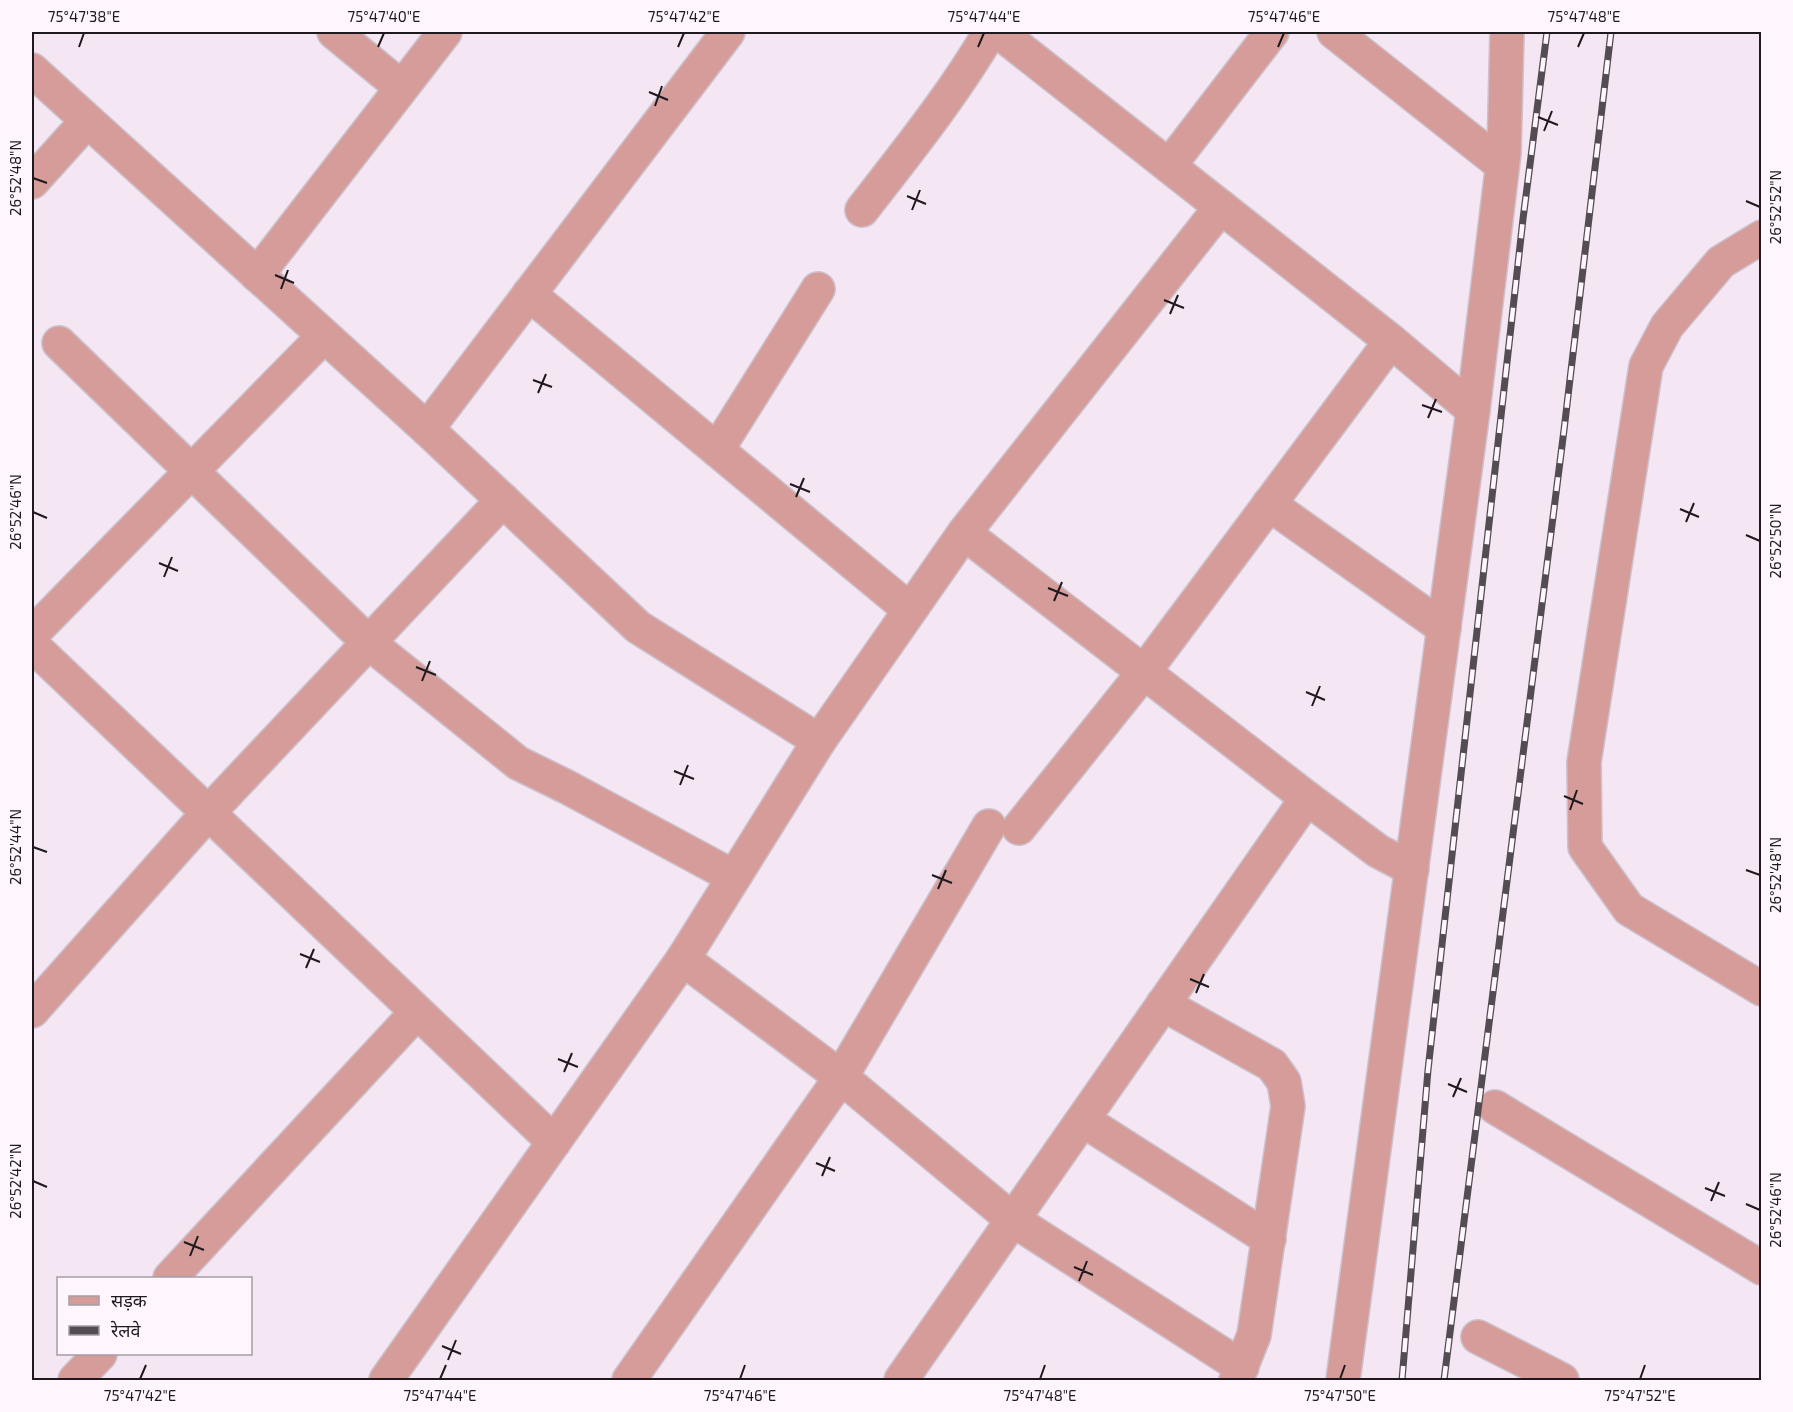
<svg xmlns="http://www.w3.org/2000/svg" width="1793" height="1412" viewBox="0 0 1793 1412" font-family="'Exo 2','Noto Sans Devanagari',sans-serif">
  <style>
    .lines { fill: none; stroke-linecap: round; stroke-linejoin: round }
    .minor-casing { stroke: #cdc1cd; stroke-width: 36 }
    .minor { stroke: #d59c99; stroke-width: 33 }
    .rail-casing { stroke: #534c53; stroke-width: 7 }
    .rail { stroke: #fef5fd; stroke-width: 4.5; stroke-dasharray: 14; stroke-linecap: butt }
    .ticks { fill: none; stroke: #1e191e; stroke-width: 2 }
    .neatline { fill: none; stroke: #1e191e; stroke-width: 2 }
    .ticks-label { font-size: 15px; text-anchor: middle; fill: #1e191e }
  </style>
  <rect width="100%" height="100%" fill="#f4e6f3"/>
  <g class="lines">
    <defs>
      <g id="minor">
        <path d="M334 32 401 87"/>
        <path d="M999 32 1391 341 1473 410"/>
        <path d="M1334 32 1502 165"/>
        <path d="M32 70 427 429 638 627 819 741"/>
        <path d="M1169 166 1272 32"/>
        <path d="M32 182 87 121"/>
        <path d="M862 210C907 152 953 95 990 32"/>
        <path d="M1762 237 1721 262 1667 326 1646 366 1584 762 1585 847 1629 909 1762 989"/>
        <path d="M257 275 445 32"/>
        <path d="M529 294 910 610"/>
        <path d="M59 343 369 643 518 763 567 787 734 877"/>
        <path d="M427 429 728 32"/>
        <path d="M717 450 818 289"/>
        <path d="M1269 504 1444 628"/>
        <path d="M964 533 1307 798 1378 851 1412 869"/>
        <path d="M32 634 324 336"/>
        <path d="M32 645 554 1142"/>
        <path d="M1019 828 1144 672 1391 341"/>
        <path d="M683 959 841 1077 1013 1220 1242 1367"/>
        <path d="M1163 1004 1272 1065 1284 1082 1288 1106 1254 1335 1236 1380"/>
        <path d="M32 1011 208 813 503 500"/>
        <path d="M1495 1107 1762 1268"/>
        <path d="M1083 1120 1269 1239"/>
        <path d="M170 1278 417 1012"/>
        <path d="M1478 1337 1562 1380"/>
        <path d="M75 1380 100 1354"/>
        <path d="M386 1380 683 959 819 741 964 533 1221 207"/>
        <path d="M629 1380 841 1077 989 826"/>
        <path d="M901 1380 1307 798"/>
        <path d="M1343 1380 1473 410 1504 153 1507 32"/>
      </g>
    </defs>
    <use href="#minor" class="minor-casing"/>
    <use href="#minor" class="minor"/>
    <defs>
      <g id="rail">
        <path d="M1402 1380 1428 1070 1523 219 1547 32"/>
        <path d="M1444 1380 1564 430 1611 32"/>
      </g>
    </defs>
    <use href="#rail" class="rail-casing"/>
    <use href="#rail" class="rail"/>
  </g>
  <path class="ticks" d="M79 47 84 33M378 47 384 33M678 47 684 33M978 47 984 33M1278 47 1284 33M1578 47 1584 33M649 92 668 100M655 106 662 86M1538 117 1558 125M1544 131 1552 111M33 178 47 183M907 196 926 204M1746 201 1760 207M912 210 920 190M275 275 294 283M281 289 288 270M1164 300 1184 308M1170 314 1178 295M533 380 552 387M538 393 546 374M1422 405 1442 412M1428 418 1436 399M790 484 810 492M796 497 804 478M1680 509 1699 517M33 512 47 518M1686 522 1694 503M1746 535 1760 541M159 563 178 571M164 577 172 557M1048 588 1068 596M1054 601 1062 582M416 667 436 675M422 681 430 661M1306 692 1325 700M1312 706 1320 686M674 771 694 779M680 785 688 765M1564 796 1583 804M1570 810 1577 790M33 847 47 852M1746 870 1760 875M932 875 952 883M938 889 946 870M300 954 320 962M306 968 314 949M1190 979 1209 987M1196 993 1204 974M558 1059 578 1067M564 1072 572 1053M1448 1084 1467 1092M1453 1097 1461 1078M816 1163 835 1171M822 1176 830 1157M33 1181 47 1187M1705 1188 1725 1196M1711 1201 1719 1182M1746 1204 1760 1210M184 1242 204 1250M190 1256 198 1236M1074 1267 1093 1275M1079 1281 1087 1261M442 1346 461 1354M448 1360 456 1340M140 1379 146 1365M440 1379 446 1365M740 1379 745 1365M1040 1379 1045 1365M1340 1379 1345 1365M1640 1379 1645 1365"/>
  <rect width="1793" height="1412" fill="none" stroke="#fef5fd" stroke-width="66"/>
  <rect x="57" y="1277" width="195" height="78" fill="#fef5fd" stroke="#a49da4" stroke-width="1.5"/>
  <rect x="69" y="1296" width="30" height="9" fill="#d59c99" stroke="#a49da4" stroke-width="1.5"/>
  <text x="111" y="1307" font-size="18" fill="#1e191e">सड़क</text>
  <rect x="69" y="1326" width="30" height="9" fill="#534c53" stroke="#a49da4" stroke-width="1.5"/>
  <text x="111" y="1337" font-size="18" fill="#1e191e">रेलवे</text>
  <rect x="33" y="33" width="1727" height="1346" class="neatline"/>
  <g class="ticks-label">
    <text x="84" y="22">75°47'38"E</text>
    <text x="384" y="22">75°47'40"E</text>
    <text x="684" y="22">75°47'42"E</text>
    <text x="984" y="22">75°47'44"E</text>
    <text x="1284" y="22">75°47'46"E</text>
    <text x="1584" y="22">75°47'48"E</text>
    <text transform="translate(16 178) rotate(-90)" y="5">26°52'48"N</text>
    <text transform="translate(1776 207) rotate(-90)" y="5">26°52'52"N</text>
    <text transform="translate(16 512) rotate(-90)" y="5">26°52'46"N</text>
    <text transform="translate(1776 541) rotate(-90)" y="5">26°52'50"N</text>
    <text transform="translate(16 847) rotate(-90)" y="5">26°52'44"N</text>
    <text transform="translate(1776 875) rotate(-90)" y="5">26°52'48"N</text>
    <text transform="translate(16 1181) rotate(-90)" y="5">26°52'42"N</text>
    <text transform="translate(1776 1210) rotate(-90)" y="5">26°52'46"N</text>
    <text x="140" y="1401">75°47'42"E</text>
    <text x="440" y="1401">75°47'44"E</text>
    <text x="740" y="1401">75°47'46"E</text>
    <text x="1040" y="1401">75°47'48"E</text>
    <text x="1340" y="1401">75°47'50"E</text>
    <text x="1640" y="1401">75°47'52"E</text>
  </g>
</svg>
